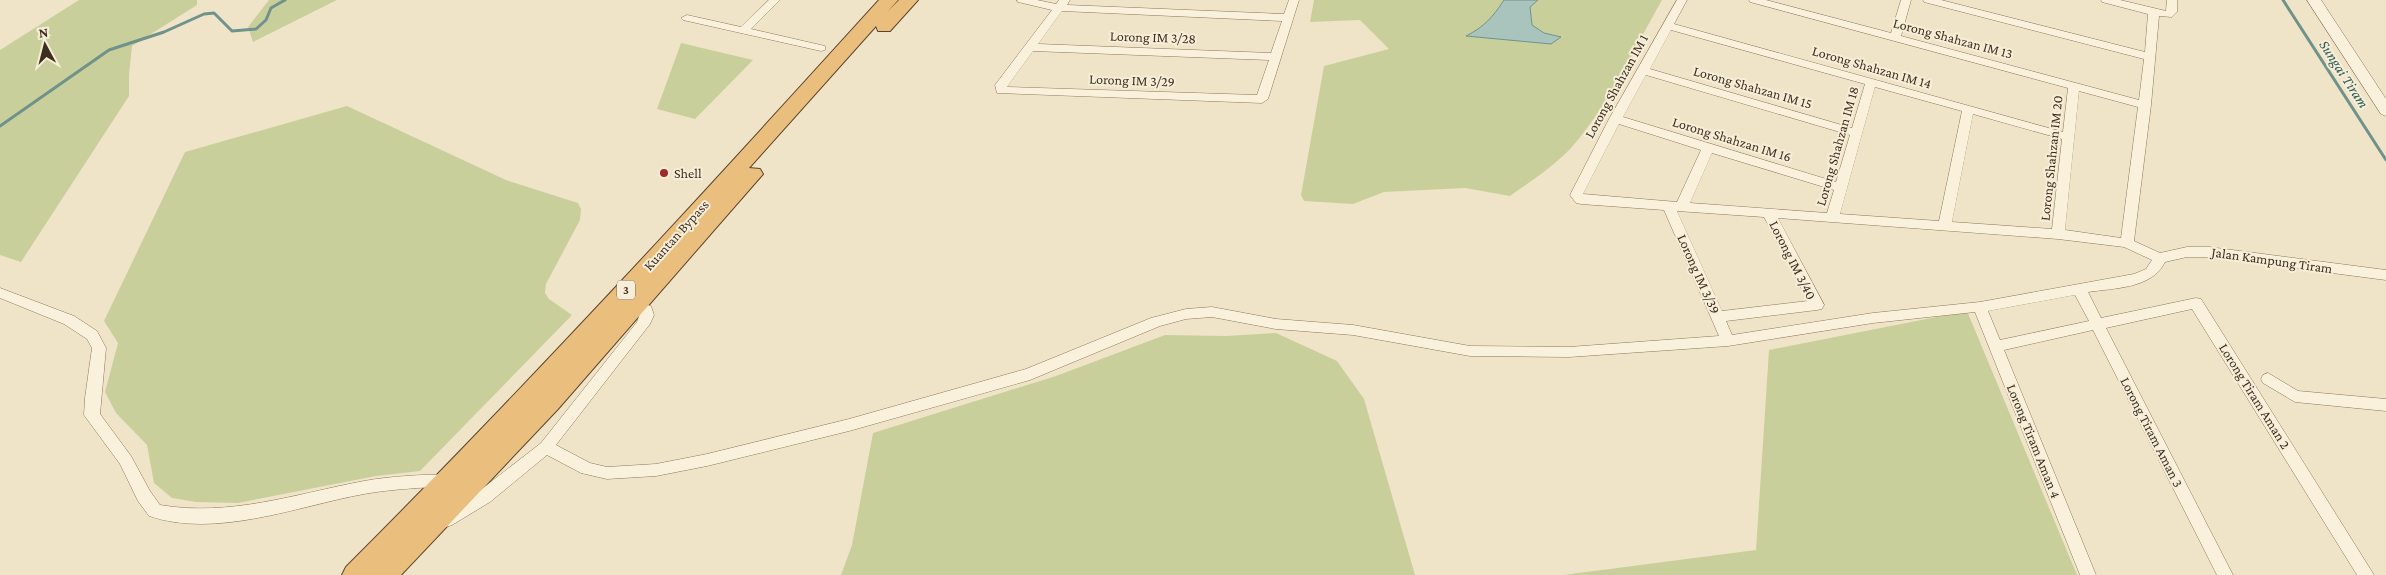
<svg xmlns="http://www.w3.org/2000/svg" width="2386" height="575" viewBox="0 0 2386 575" font-family="'Crimson Pro',serif">
  <style>
    .green { fill: #c9cf9b }
    .water { fill: #a9c4bc; stroke: #6f938a }
    .lines { fill: none; stroke-linecap: round; stroke-linejoin: round }
    .stream { stroke: #6f938a; stroke-width: 3 }
    .minor-casing { stroke: #8d765c; stroke-width: 1 }
    .tertiary-casing { stroke: #8d765c; stroke-width: 1 }
    .trunk-casing { stroke: #5b4430; stroke-width: 2 }
    .minor { fill: #faf1dc; fill-rule: evenodd }
    .tertiary { fill: #faf1dc; fill-rule: evenodd }
    .trunk { fill: #eabe7c; fill-rule: evenodd }
    .poi-dot { fill: #9e2a2b; stroke: #f7eed8; stroke-width: 2 }
    .labels { text-anchor: middle; dominant-baseline: central; stroke-width: 4; stroke-linejoin: round; paint-order: stroke }
    .shield { fill: #f7eed8; stroke: #756857; stroke-width: 1 }
    .shield-label { font-size: 12px; font-weight: bold; fill: #3d2e20 }
    .street-label { font-size: 14px; fill: #3d2e20; stroke: #f7eed8 }
    .poi-label { font-size: 14px; fill: #3d2e20; stroke: #f7eed8; text-anchor: start }
    .water-label { font-size: 15px; font-style: italic; fill: #2f5d5a; stroke: #f7eed8 }
  </style>
  <rect width="100%" height="100%" fill="#f0e4c8"/>
  <g class="green">
    <path d="M79 0H197V5L132 46 129 75V96L21 262 0 255V50Z"/>
    <path d="M269 0H337L253 42 248 27Z"/>
    <path d="M1314 0H1504C1492 20 1486 24 1467 36L1551 44 1561 37 1544 33 1532 25 1530 7 1538 0H1662C1635 47 1607 108 1571 148 1553 167 1531 181 1510 196L1465 188 1384 192 1353 204 1304 201 1301 195 1324 66 1389 49 1360 20 1310 22Z"/>
    <path d="M681 43 753 60 695 119 657 109Z"/>
    <path d="M347 106 506 180 578 203 581 209 580 220 546 284 545 293 549 299 572 315 420 471 376 476 238 503 196 502 172 498 154 483 147 445 116 413 105 392 118 343 104 321 185 152Z"/>
    <path d="M1967 311 2077 575H1563L1756 550 1769 350Z"/>
    <path d="M1276 333 1337 361 1364 399 1415 575H841L852 545 873 433 1056 376 1165 335 1226 336Z"/>
  </g>
  <path class="water" d="M1504 0H1538L1530 7 1532 25 1544 33 1561 37 1551 44 1466 36C1484 27 1493 17 1504 0Z"/>
  <g class="lines">
    <g class="stream">
      <path d="M2283 0 2386 160"/>
      <path d="M0 126 109 50 164 32 204 14 214 13 232 31 256 29 266 20 271 8 285 0"/>
    </g>
    <defs>
      <g id="minor">
        <path d="M769 0H780L751 29 825 46V50L821 51 683 20 681 18 687 15 741 27Z"/>
        <path d="M1017 0H1037L1056 4 1059 0H1070L1067 5 1284 14 1289 0H1299L1268 99 1262 103 997 93 995 85 1052 10 1018 2ZM1062 11 1282 21 1271 53 1038 44ZM1033 51 1269 60 1257 95 1007 87Z"/>
        <path d="M1677 0H1687L1674 24 2063 132 2068 88 1750 2 1749 0H1766L1891 33 1901 0H1911L1901 36 2139 100 2144 59 1924 2 1923 0H1941L2145 52 2148 14 2102 2 2101 0H2120L2166 11 2167 0H2177V12L2172 17 2159 16 2151 105 2134 241 2160 253 2187 247H2209L2386 270V280L2209 257H2187L2165 262C2152 289 2114 288 2088 292L2101 318 2196 298 2201 299 2374 575H2357L2192 309 2106 328 2233 575H2217L2093 330 2004 350 2096 575H2080L1975 312 1873 323 1728 346 1569 357 1470 356 1353 335 1276 329 1212 317 1186 319 1160 326 1030 380 849 431 707 466 656 476 607 479 581 473 547 455 490 502 452 525 446 527 440 525 438 520 440 515 478 492 541 443 637 322 640 313 629 310 627 306 629 302 634 301 651 306 654 315 650 324 556 445 590 463 607 467 656 464 707 454 849 419 1026 369 1151 318 1186 309 1212 307 1276 319 1353 325 1470 346 1569 347 1719 336 1664 210 1581 204 1576 203 1570 195 1609 119ZM1671 30 1865 84 1852 128 1650 69ZM1646 75 1850 135 1836 182 1623 117ZM1875 87 1962 111 1939 221 1840 214ZM2079 91 2138 107 2121 238 2065 230ZM1973 114 2062 139 2052 229 1952 222ZM1619 124 1701 150 1677 202 1583 194ZM1712 153 1834 190 1827 213 1690 203ZM1677 211 1764 217 1808 301 1722 311ZM1778 218 2058 239 2124 247 2152 260 2146 269 2134 274 1980 302 1873 313 1732 335 1726 321 1817 310 1822 309 1824 305ZM2075 295 2089 321 2000 340 1988 311Z"/>
        <path d="M0 288 74 316 97 331 106 348 100 414 131 456 150 491 160 505C230 517 295 494 364 481 392 476 420 475 448 474L454 475 456 480 454 485 448 486C420 488 392 489 364 494 298 506 216 539 149 516L138 501 120 464 84 415 85 398 92 348 87 339 64 324 0 298Z"/>
        <path d="M2268 373 2298 391 2386 399V411L2295 402 2263 383 2261 379 2263 375Z"/>
      </g>
      <path id="tertiary" d="M2307 0H2321L2386 99V116L2381 114Z"/>
      <path id="trunk" d="M879 0H898L888 11 899 0H918L890 31H878L876 26 749 168 760 169 763 174 558 409 401 575H342L346 567C530 383 705 192 879 0Z"/>
    </defs>
    <use href="#minor" class="minor-casing"/>
    <use href="#tertiary" class="tertiary-casing"/>
    <use href="#trunk" class="trunk-casing"/>
    <use href="#minor" class="minor"/>
    <use href="#tertiary" class="tertiary"/>
    <use href="#trunk" class="trunk"/>
  </g>
  <circle class="poi-dot" cx="664" cy="173" r="5"/>
  <g class="labels">
    <rect class="shield" x="617" y="280.5" width="18" height="19" rx="4"/>
    <g class="shield-label">
      <text x="626" y="290">3</text>
    </g>
    <g class="street-label">
      <text transform="translate(1153 37) rotate(2)">Lorong IM 3/28</text>
      <text transform="translate(1953 38) rotate(15)">Lorong Shahzan IM 13</text>
      <text transform="translate(1872 67) rotate(16)">Lorong Shahzan IM 14</text>
      <text transform="translate(1132 80) rotate(2)">Lorong IM 3/29</text>
      <text transform="translate(1616 86) rotate(-61)">Lorong Shahzan IM 1</text>
      <text transform="translate(1753 87) rotate(16)">Lorong Shahzan IM 15</text>
      <text transform="translate(1732 139) rotate(17)">Lorong Shahzan IM 16</text>
      <text transform="translate(1837 146) rotate(-74)">Lorong Shahzan IM 18</text>
      <text transform="translate(2051 158) rotate(-84)">Lorong Shahzan IM 20</text>
      <text transform="translate(676 235) rotate(-48)">Kuantan Bypass</text>
      <text transform="translate(1793 260) rotate(63)">Lorong IM 3/40</text>
      <text transform="translate(2272 260) rotate(8)">Jalan Kampung Tiram</text>
      <text transform="translate(1699 274) rotate(66)">Lorong IM 3/39</text>
      <text transform="translate(2255 396) rotate(58)">Lorong Tiram Aman 2</text>
      <text transform="translate(2152 432) rotate(63)">Lorong Tiram Aman 3</text>
      <text transform="translate(2034 441) rotate(68)">Lorong Tiram Aman 4</text>
    </g>
    <g class="poi-label">
      <text x="674" y="173">Shell</text>
    </g>
    <g class="water-label">
      <text transform="translate(2344 74) rotate(57)">Sungai Tiram</text>
    </g>
  </g>
  <g transform="translate(45 45) rotate(353)" stroke="#f7eed8" stroke-width="4" paint-order="stroke">
  <path d="M0-4L9 19L0 12L-9 19Z" fill="#3d2e20"/>
  <text y="-8" font-size="14" font-weight="bold" text-anchor="middle" fill="#3d2e20">N</text>
  </g>
</svg>
